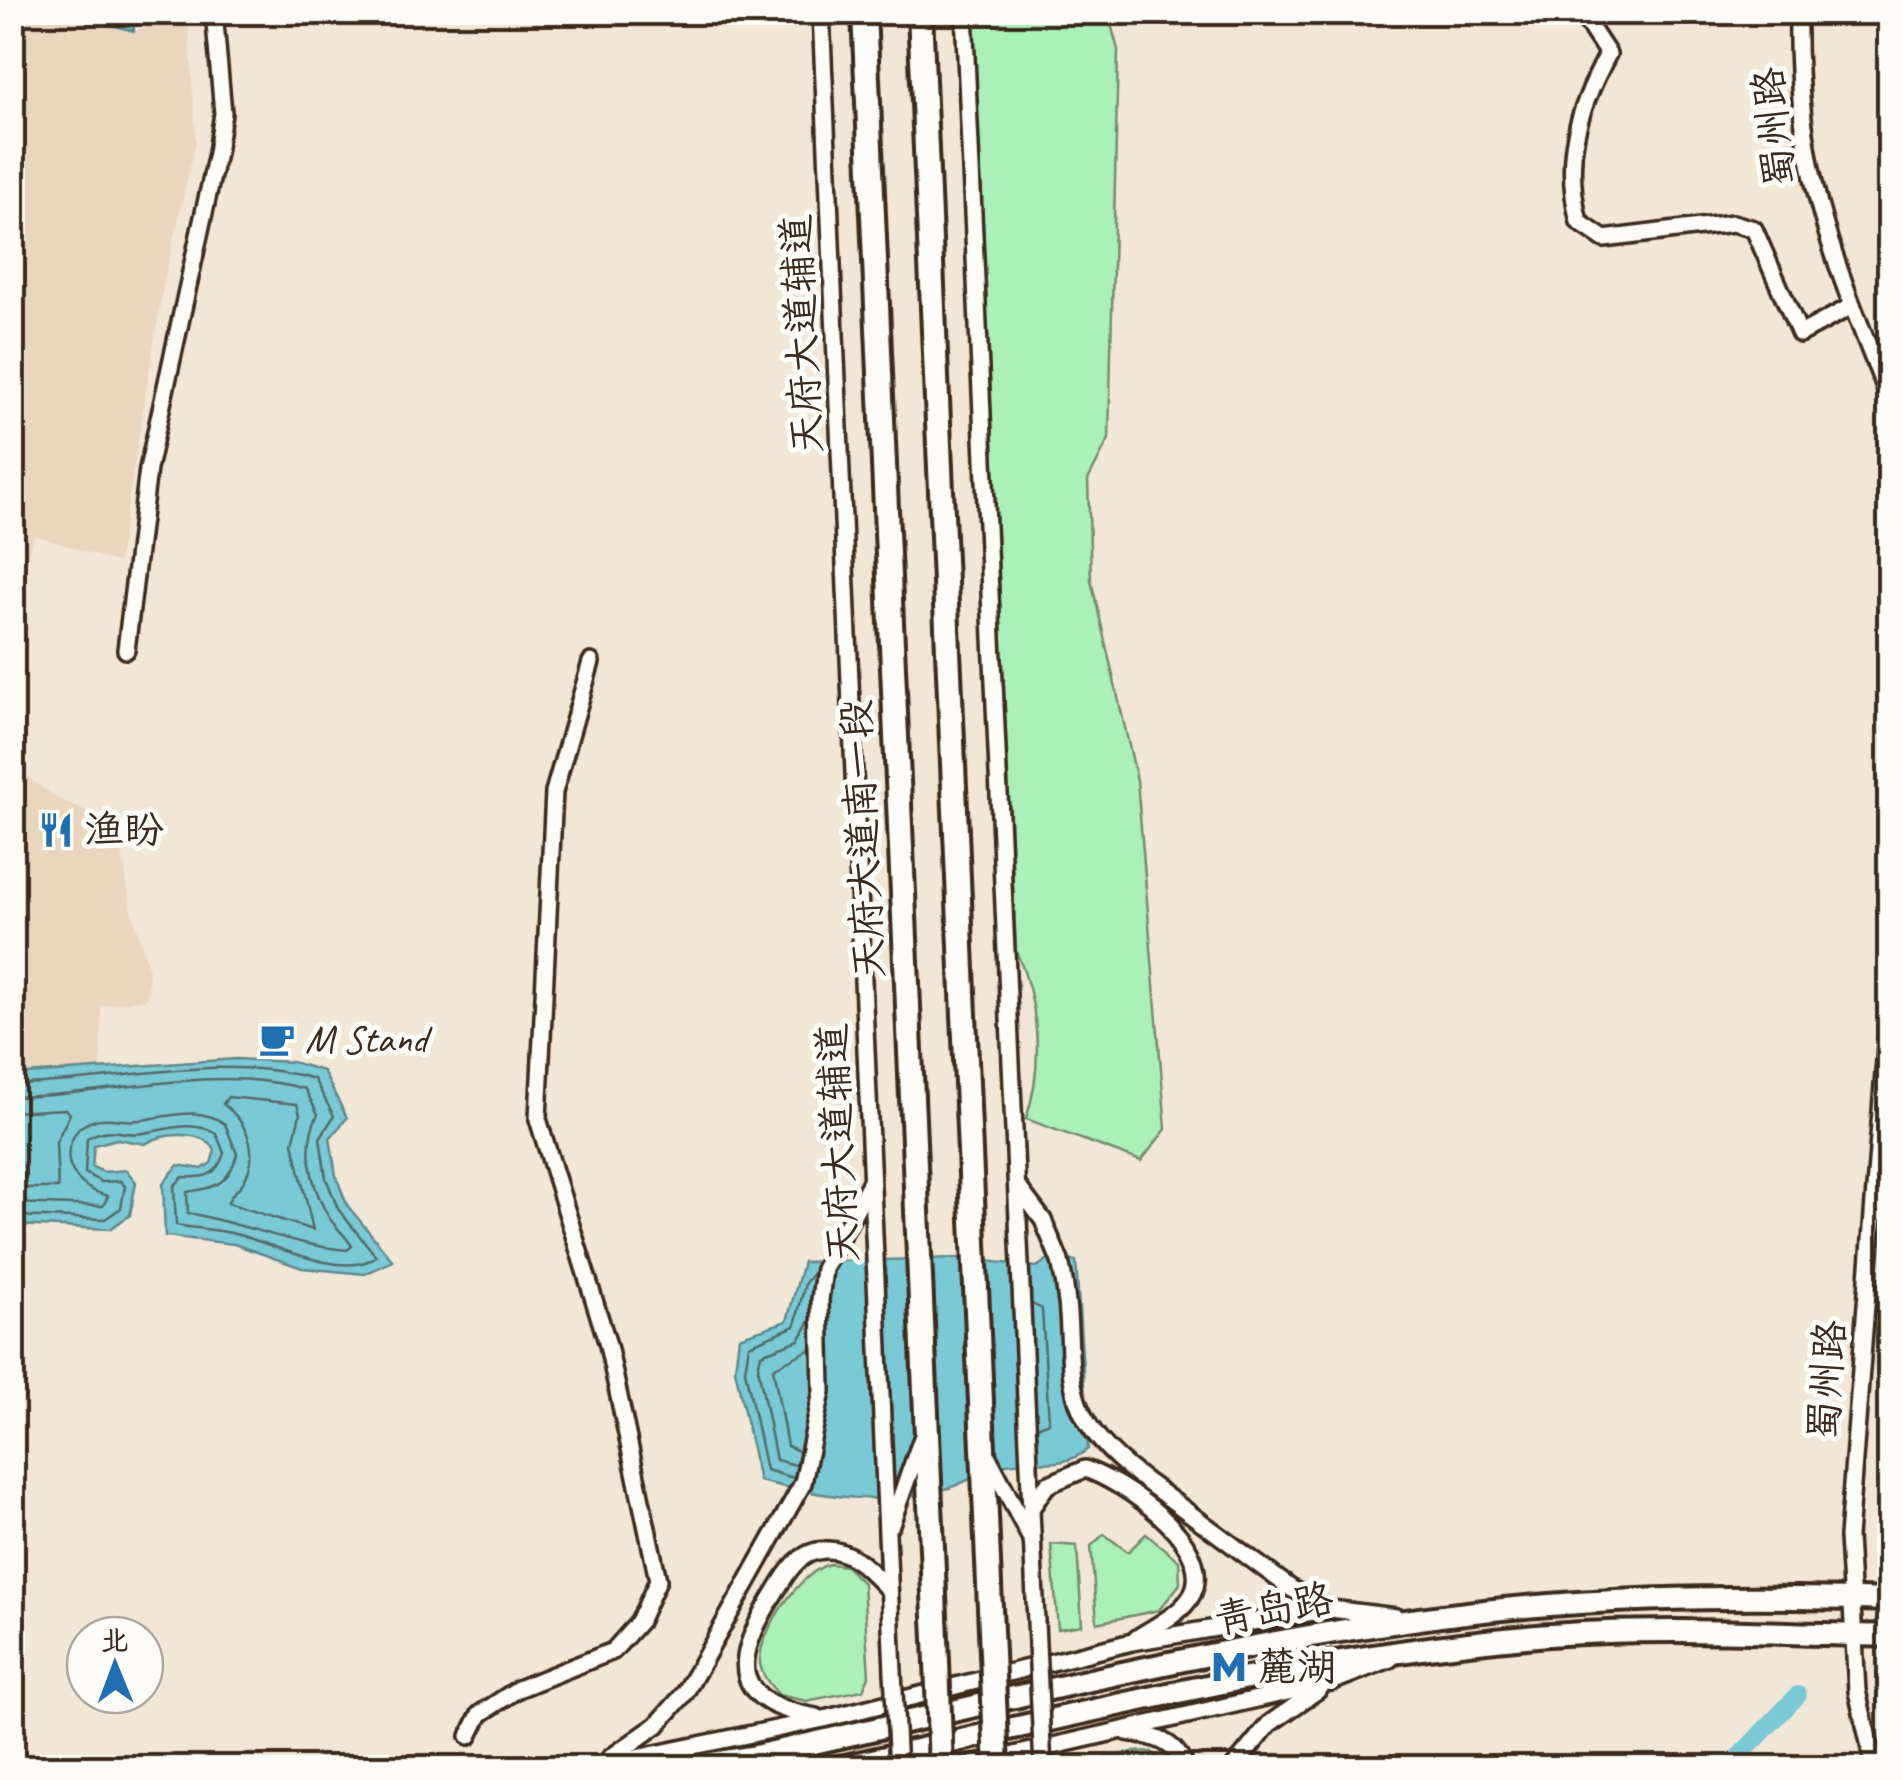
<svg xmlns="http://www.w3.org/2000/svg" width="1902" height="1780" viewBox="0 0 1902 1780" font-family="Caveat,'LXGW WenKai TC',sans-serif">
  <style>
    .built { fill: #ead6bf }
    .green { fill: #abefb9; stroke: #738c6c; stroke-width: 2.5 }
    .water { fill: #7ac9d6; stroke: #61898c; stroke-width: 2.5 }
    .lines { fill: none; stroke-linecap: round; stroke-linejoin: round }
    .shore { stroke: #546a68; stroke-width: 2.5 }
    .canal { stroke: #7ac9d6; stroke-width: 18 }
    .minor-tunnel { stroke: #cdc0b1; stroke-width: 15; stroke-dasharray: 15 8; stroke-linecap: butt }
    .minor-casing { stroke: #3b2a1e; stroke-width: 22 }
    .major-casing { stroke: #3b2a1e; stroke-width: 28 }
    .highway-casing { stroke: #3b2a1e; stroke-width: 30 }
    .minor { stroke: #fdfcf7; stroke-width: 15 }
    .major { stroke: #fdfcf7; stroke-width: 20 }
    .highway { stroke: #fdfcf7; stroke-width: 22 }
    .minor-bridge-casing { stroke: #3b2a1e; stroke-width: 22; stroke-linecap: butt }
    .highway-bridge-casing { stroke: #3b2a1e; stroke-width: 30; stroke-linecap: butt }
    .minor-bridge { stroke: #fdfcf7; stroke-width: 15 }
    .highway-bridge { stroke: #fdfcf7; stroke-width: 22 }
    .labels { text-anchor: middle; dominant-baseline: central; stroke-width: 10; stroke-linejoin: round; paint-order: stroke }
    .street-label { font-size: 40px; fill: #3b2a1e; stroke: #fdfcf7 }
    .poi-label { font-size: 40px; fill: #3b2a1e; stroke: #fdfcf7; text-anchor: start }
  </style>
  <rect width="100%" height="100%" fill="#f2e6d6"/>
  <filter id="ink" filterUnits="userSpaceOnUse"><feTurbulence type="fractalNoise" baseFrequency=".01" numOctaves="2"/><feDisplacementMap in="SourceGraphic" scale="20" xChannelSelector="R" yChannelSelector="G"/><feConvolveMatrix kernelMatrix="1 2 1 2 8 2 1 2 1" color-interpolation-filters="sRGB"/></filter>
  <g filter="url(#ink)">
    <g class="built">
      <path d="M13 13H92L108 24 134 31 188 15 196 140 163 287 118 563 35 535 13 593Z"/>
      <path d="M12 766 57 798 118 827 131 908 149 971 147 999 101 1006V1070L13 1075Z"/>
    </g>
    <g class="green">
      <path d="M973 13H1108L1118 50 1109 439 1088 480 1091 580 1137 780 1166 1129 1141 1161 1026 1119C1044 1065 1039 1002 1016 951Z"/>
      <path d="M1104 1534 1128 1552 1146 1534 1179 1561 1180 1584 1159 1610 1097 1623 1091 1546Z"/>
      <path d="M1051 1544 1077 1546 1082 1625 1058 1629Z"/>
      <path d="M830 1564 846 1566 863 1583 869 1676 863 1690 806 1701 779 1695C770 1685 761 1675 760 1662 759 1631 801 1571 830 1564Z"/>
      <path d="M1138 1751 1152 1752 1166 1767H1103V1758Z"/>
    </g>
    <g class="water">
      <path d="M92 13H132L134 31 108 24Z"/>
      <path d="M1120 13V12L1218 13 1215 21 1122 25Z"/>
      <path d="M236 1059 292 1062 323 1071 347 1118 330 1138 336 1176 347 1205 393 1261 365 1274 302 1268 234 1244 165 1236 163 1184 178 1165 202 1169 211 1163 215 1150C203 1130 164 1132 145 1144L117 1139 94 1145 92 1167 104 1172 126 1170 136 1182 130 1215 110 1229 13 1225V1075Z"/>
      <path d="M960 1258 1037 1267 1047 1260 1076 1261 1088 1449C1061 1471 1037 1458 1007 1464 987 1468 968 1482 949 1488 887 1508 820 1496 759 1481L735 1369 739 1337 787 1321 803 1262Z"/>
    </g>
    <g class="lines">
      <g class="shore">
        <path d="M12 1084C111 1084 218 1051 314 1079L334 1116 320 1138 326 1178 338 1209 376 1256C348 1281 272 1244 239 1235 218 1229 198 1229 176 1225L174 1186 183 1177C205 1178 217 1177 224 1153L216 1133C192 1120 168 1129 144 1133 122 1137 113 1124 87 1138L85 1173 101 1182 120 1181 125 1186 121 1208 105 1219 12 1216"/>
        <path d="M12 1097C106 1096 213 1063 305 1089L318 1114C302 1145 310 1183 327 1214 333 1226 345 1234 352 1246L347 1250C293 1245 241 1223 188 1213L187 1192C215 1188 229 1184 237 1154L225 1124C198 1105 169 1117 140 1120 115 1123 105 1111 79 1128 55 1160 76 1188 108 1196L103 1206 12 1203"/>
        <path d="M228 1097 297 1104 300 1114 293 1143 313 1230 228 1203C230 1194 236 1192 242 1184 261 1155 249 1124 223 1104Z"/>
        <path d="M12 1112 65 1109 70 1114 56 1142 58 1188H12"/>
        <path d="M1032 1304 1042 1309 1049 1422 1037 1427"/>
        <path d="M799 1451 787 1446 773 1368 811 1349"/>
        <path d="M796 1465 776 1460 758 1368 761 1354 799 1340 810 1321"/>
        <path d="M794 1478 766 1470 745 1370 749 1345 795 1326 805 1283 814 1272"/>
      </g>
      <path class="canal" d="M1728 1768 1798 1695"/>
      <path class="minor-tunnel" d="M468 1768 469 1736"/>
      <defs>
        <g id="minor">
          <path d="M821 12 893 1672"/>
          <path d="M964 12 1037 1644"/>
          <path d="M1798 12C1795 171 1832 257 1890 400"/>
          <path d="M1581 13 1608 54C1577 112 1563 157 1579 222L1604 239 1733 223 1754 229 1800 334 1852 306"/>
          <path d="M126 650 148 469 217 153 223 113 214 12"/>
          <path d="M1018 1187 1043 1220 1060 1261"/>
          <path d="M988 1457 1031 1539"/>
          <path d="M1139 1476 1292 1589 1331 1609"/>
          <path d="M1032 1507 1047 1485 1085 1469C1123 1482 1208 1539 1195 1587 1189 1611 1156 1625 1137 1638"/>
          <path d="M891 1524 922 1438"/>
          <path d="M816 1717C732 1702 731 1665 771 1599 784 1578 796 1551 825 1550 851 1548 871 1572 888 1589"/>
          <path d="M1127 1732C1154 1736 1175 1740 1186 1768"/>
          <path d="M469 1736 480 1714 518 1689 613 1651 639 1622 658 1580 608 1345 538 1119 554 792 591 662"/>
          <path d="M610 1758 657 1725 685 1693 803 1483 822 1391 820 1300 824 1269 871 1181"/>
          <path d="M588 1768 824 1719 1132 1642 1331 1609 1396 1617"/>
          <path d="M958 1768 1331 1682 1390 1659"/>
          <path d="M1233 1768 1269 1724 1318 1690"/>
          <path d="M1875 1768 1857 1691 1848 1537 1890 995"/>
        </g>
        <g id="major">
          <path d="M681 1768 751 1757C970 1709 1190 1651 1412 1620 1569 1597 1731 1595 1890 1600"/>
          <path d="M836 1768C1065 1718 1293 1658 1526 1637 1647 1626 1769 1633 1890 1636"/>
        </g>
        <g id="highway">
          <path d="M864 12 937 1662"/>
          <path d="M920 12 992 1653"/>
        </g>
      </defs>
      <use href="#minor" class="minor-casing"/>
      <use href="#major" class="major-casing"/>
      <use href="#highway" class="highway-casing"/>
      <use href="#minor" class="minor"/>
      <use href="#major" class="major"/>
      <use href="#highway" class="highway"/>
      <defs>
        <g id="minor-bridge">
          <path d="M1060 1261C1084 1362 1042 1402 1139 1476"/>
          <path d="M1037 1644 1043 1768"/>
          <path d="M893 1672 898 1768"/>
        </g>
        <g id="highway-bridge">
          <path d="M992 1653 997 1768"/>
          <path d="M937 1662 941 1768"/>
        </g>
      </defs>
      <use href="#minor-bridge" class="minor-bridge-casing"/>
      <use href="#highway-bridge" class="highway-bridge-casing"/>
      <use href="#minor-bridge" class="minor-bridge"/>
      <use href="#highway-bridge" class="highway-bridge"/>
    </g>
  </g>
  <defs>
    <symbol id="restaurant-bare" viewBox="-9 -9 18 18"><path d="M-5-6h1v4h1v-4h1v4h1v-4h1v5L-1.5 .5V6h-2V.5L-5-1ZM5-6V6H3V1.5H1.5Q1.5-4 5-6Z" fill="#1f6fb2" stroke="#fdfcf7" stroke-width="2.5" paint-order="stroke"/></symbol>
    <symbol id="cafe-bare" viewBox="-9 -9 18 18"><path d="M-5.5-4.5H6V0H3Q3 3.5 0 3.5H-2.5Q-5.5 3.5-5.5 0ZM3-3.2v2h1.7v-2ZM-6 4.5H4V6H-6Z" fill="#1f6fb2" stroke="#fdfcf7" stroke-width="2.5" paint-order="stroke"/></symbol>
    <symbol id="metro-bare" viewBox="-9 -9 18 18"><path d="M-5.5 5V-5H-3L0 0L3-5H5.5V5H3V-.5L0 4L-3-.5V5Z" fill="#1f6fb2" stroke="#fdfcf7" stroke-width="2.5" paint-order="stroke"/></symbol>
  </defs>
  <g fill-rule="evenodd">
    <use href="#restaurant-bare" x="31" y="805" width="50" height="50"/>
    <use href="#cafe-bare" x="252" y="1014" width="50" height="50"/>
    <use href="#metro-bare" x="1204" y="1642" width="50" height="50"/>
  </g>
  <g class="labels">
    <g class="street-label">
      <text transform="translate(1774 127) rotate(-96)">蜀州路</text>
      <text transform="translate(802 334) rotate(-93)">天府大道辅道</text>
      <text transform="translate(863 839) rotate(-93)">天府大道南一段</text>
      <text transform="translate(838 1143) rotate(-93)">天府大道辅道</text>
      <text transform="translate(1827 1380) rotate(-86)">蜀州路</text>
      <text transform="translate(1274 1609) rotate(-11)">青岛路</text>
    </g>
    <g class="poi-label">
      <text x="84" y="830">渔盼</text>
      <text x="305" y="1039">M Stand</text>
      <text x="1257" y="1667">麓湖</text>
    </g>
  </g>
  <rect width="1902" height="1780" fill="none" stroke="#fdfcf7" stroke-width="50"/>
  <rect x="25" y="25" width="1852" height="1730" fill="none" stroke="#3b2a1e" stroke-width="4" filter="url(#ink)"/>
  <g transform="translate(115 1665) rotate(359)"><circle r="48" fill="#fdfcf7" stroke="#afa8a0" stroke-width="2.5"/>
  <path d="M0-8L18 38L0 25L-18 38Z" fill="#1f6fb2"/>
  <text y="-15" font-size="28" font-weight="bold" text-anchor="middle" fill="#3b2a1e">北</text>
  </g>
</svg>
